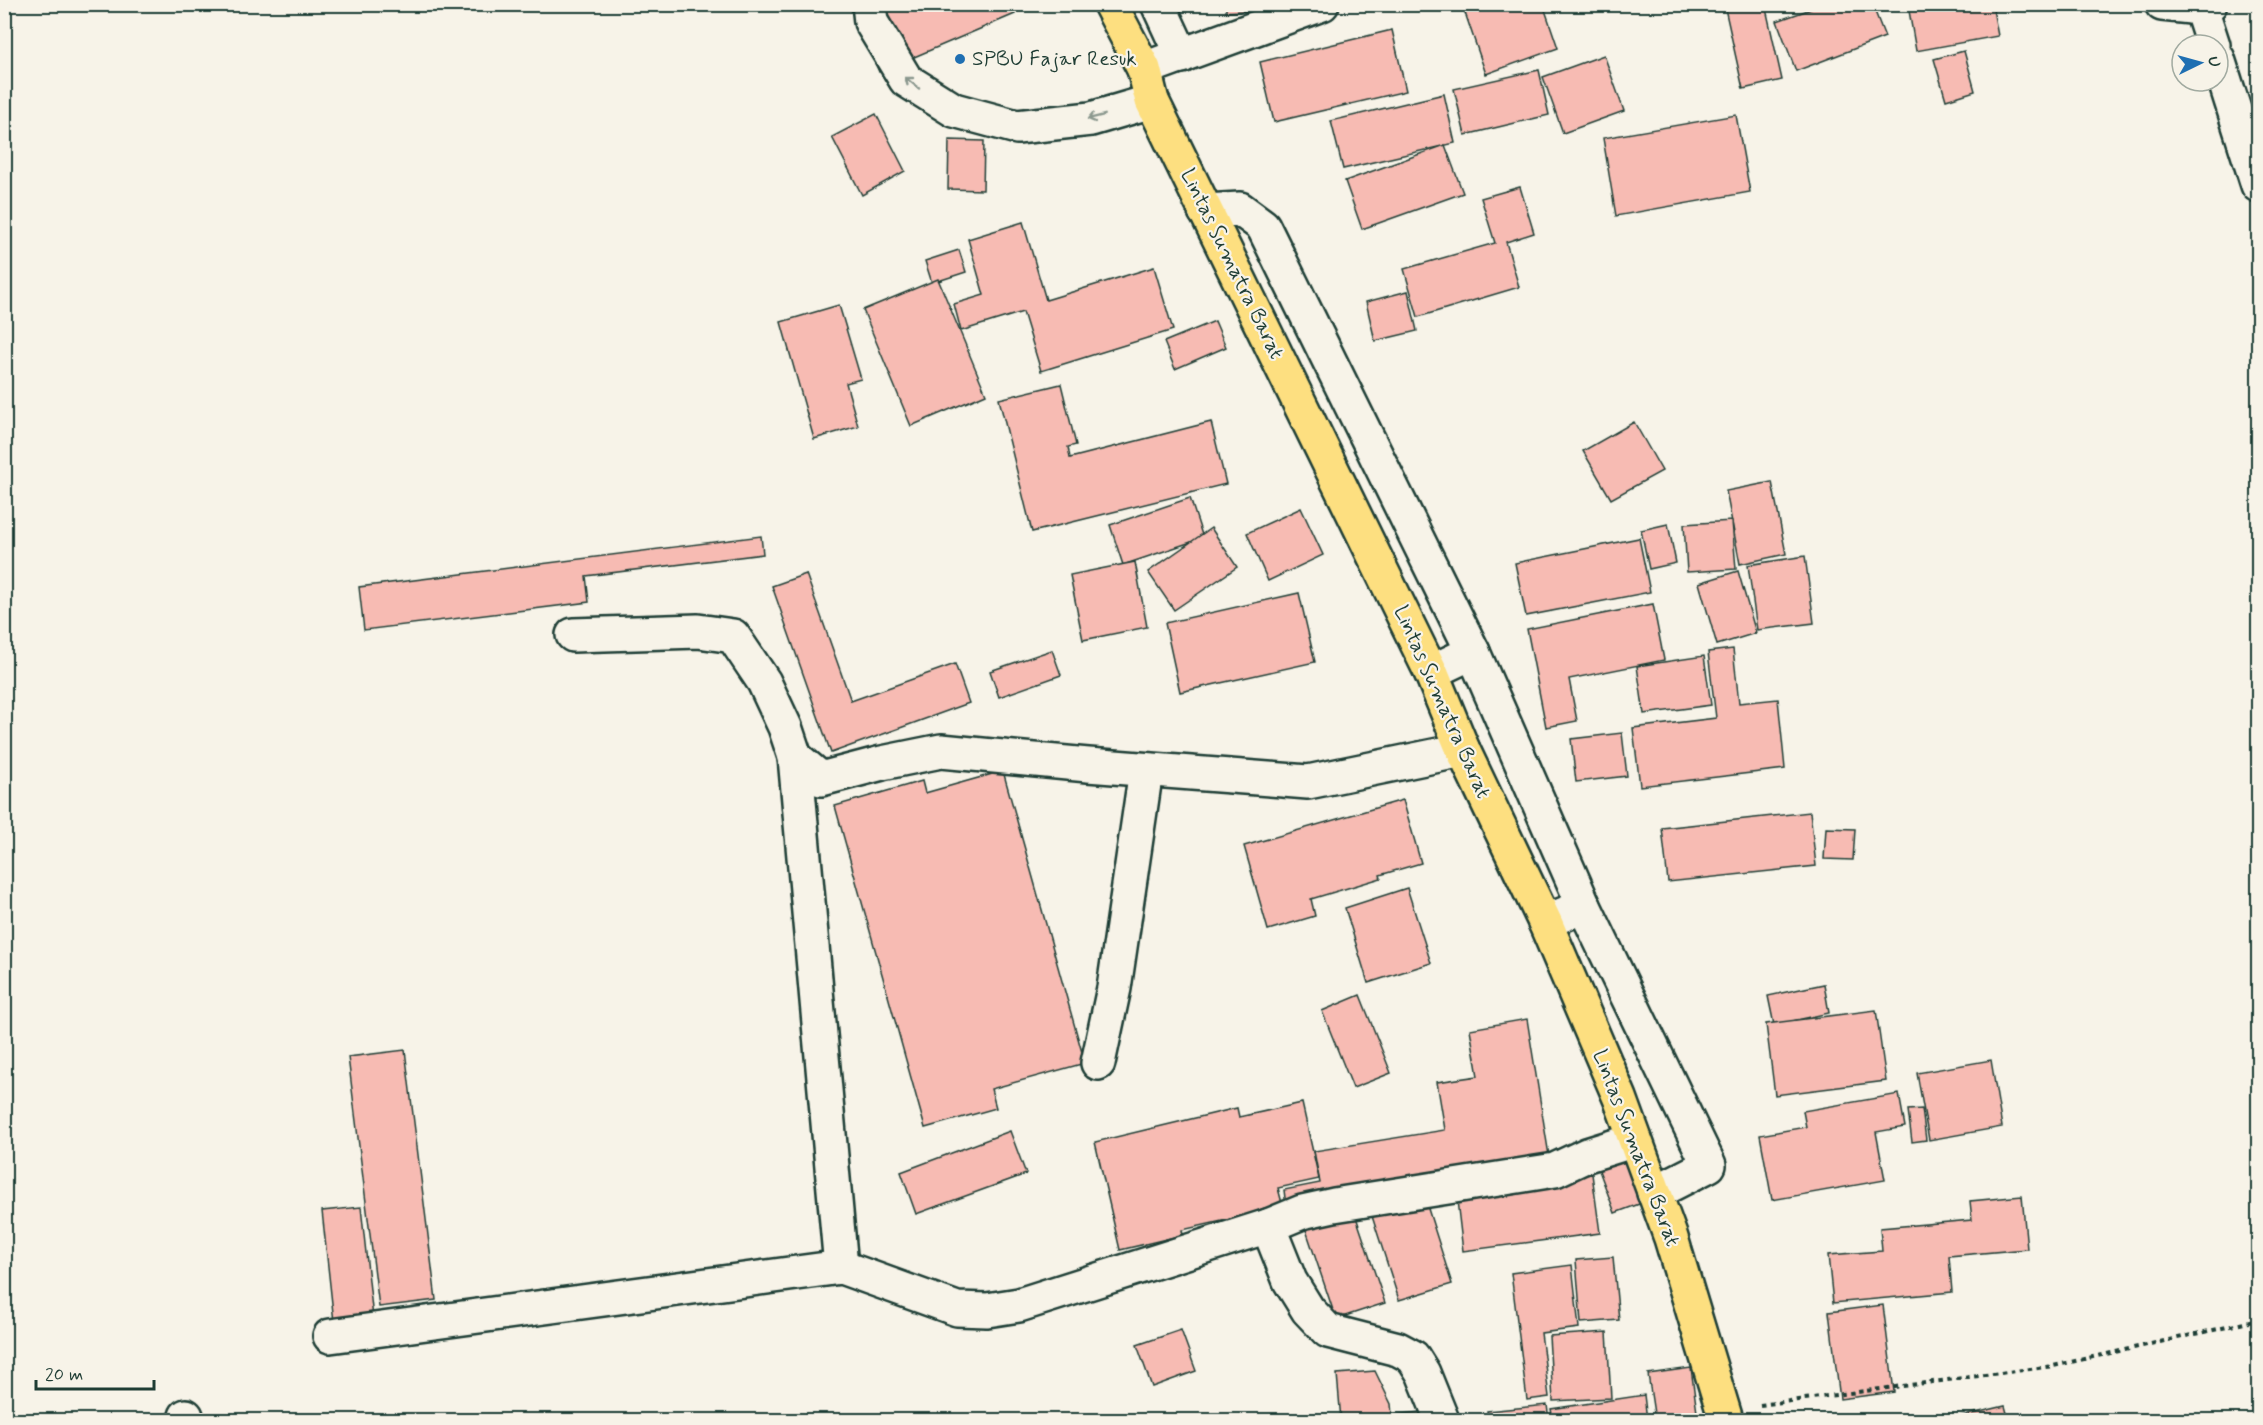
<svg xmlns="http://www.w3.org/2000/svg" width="2263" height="1425" viewBox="0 0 2263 1425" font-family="Mynerve,sans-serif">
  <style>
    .building { fill: #f7bbb3; stroke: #1f3d34; stroke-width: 1.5 }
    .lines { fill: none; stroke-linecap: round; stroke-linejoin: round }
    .minor-casing { stroke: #1f3d34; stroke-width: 38 }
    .highway-casing { stroke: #1f3d34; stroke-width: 38 }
    .path { stroke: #1f3d34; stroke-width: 4; stroke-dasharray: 4.5 4.5; stroke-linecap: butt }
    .minor { stroke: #f7f3e8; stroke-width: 33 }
    .highway { stroke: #fddf80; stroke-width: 33 }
    .oneway { stroke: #8b988e }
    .poi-dot { fill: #1f6fb2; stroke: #f7f3e8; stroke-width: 2 }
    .labels { text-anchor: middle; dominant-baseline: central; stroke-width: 4.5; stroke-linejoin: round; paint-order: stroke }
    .poi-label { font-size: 21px; fill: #1f3d34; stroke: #f7f3e8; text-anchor: start }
    .street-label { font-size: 21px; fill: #1f3d34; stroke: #f7f3e8 }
  </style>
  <rect width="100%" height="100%" fill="#f7f3e8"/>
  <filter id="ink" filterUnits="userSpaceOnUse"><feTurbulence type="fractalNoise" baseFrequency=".0167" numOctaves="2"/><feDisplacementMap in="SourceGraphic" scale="12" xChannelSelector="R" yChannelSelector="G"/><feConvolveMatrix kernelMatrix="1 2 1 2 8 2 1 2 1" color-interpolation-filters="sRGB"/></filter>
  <g filter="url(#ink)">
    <g class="building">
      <path d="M901 4H1011L1015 14 879 72 858 23Z"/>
      <path d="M1226 4H1265V10L1226 12Z"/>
      <path d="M1462 4H1543L1558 48 1486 74Z"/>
      <path d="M1575 4H1601L1576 9Z"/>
      <path d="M1724 4H1765L1782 80 1743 89Z"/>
      <path d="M1809 4H1872L1885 37 1796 71 1777 21 1811 9Z"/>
      <path d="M1992 4 1998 36 1916 51 1908 5Z"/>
      <path d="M1392 30 1406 91 1274 122 1260 62Z"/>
      <path d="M1964 51 1975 91 1946 100 1934 59Z"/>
      <path d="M1604 55 1624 111 1563 133 1543 77Z"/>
      <path d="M1539 70 1549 115 1465 135 1454 89Z"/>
      <path d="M1444 94 1455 143 1343 169 1331 121Z"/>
      <path d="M876 114 905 171 862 195 832 137Z"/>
      <path d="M1736 115 1750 192 1616 216 1603 138Z"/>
      <path d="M949 140 984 141 983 190 948 189Z"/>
      <path d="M1445 145 1463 193 1362 229 1345 181Z"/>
      <path d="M1520 187 1534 233 1506 242 1519 287 1418 317 1404 269 1495 243 1481 198Z"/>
      <path d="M1023 222 1046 300 1154 267 1173 330 1041 371 1023 312 961 331 954 304 984 295 968 239Z"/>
      <path d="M959 250 966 272 932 283 925 261Z"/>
      <path d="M938 279 986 394 911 426 863 310Z"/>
      <path d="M1408 291 1417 331 1375 341 1366 302Z"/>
      <path d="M839 305 861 379 846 383 858 426 814 439 781 322Z"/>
      <path d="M1215 321 1226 347 1175 369 1164 342Z"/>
      <path d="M1061 384 1076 445 1068 447 1070 458 1211 422 1226 484 1032 532 999 399Z"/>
      <path d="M1634 422 1662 471 1611 499 1583 451Z"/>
      <path d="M1772 482 1786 554 1740 564 1726 491Z"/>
      <path d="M1190 498 1203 538 1123 565 1110 525Z"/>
      <path d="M1301 508 1323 555 1268 581 1247 533Z"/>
      <path d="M1732 521 1736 569 1687 572 1684 524Z"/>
      <path d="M1668 524 1676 563 1649 569 1641 530Z"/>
      <path d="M1211 528 1237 567 1174 610 1148 572Z"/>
      <path d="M761 536 763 554 586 576 589 602 364 630 359 587Z"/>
      <path d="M1639 538 1650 592 1526 616 1515 563Z"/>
      <path d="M1805 556 1814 623 1757 630 1748 565Z"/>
      <path d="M1135 562 1147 627 1083 640 1070 575Z"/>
      <path d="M1738 571 1756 633 1717 645 1699 583Z"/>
      <path d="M806 574 851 701 955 664 969 703 831 753 772 586Z"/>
      <path d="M1299 593 1315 662 1180 692 1165 623Z"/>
      <path d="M1653 604 1664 660 1569 679 1577 721 1546 727 1527 629Z"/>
      <path d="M1733 649 1739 703 1778 699 1785 769 1640 786 1633 728 1716 718 1708 652Z"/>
      <path d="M1052 650 1061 675 999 697 990 671Z"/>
      <path d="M1704 656 1711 705 1644 714 1637 666Z"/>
      <path d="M1622 733 1627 776 1576 782 1571 739Z"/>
      <path d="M1003 771 1085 1063 991 1089 996 1108 925 1128 835 806 922 781 925 793Z"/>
      <path d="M1403 800 1421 863 1380 875 1381 878 1311 899 1315 916 1268 930 1244 846Z"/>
      <path d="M1810 812 1816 866 1668 882 1662 828Z"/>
      <path d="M1826 828 1855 829 1853 860 1824 859Z"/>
      <path d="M1407 888 1431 963 1368 983 1345 908Z"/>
      <path d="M1824 984 1829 1013 1774 1025 1768 996Z"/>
      <path d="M1360 995 1391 1073 1353 1088 1322 1011Z"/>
      <path d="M1876 1010 1886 1081 1775 1095 1766 1024Z"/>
      <path d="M1527 1019 1550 1162 1286 1206 1284 1190 1320 1183 1314 1151 1445 1130 1437 1082 1478 1076 1470 1029Z"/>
      <path d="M405 1050 436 1300 379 1307 348 1057Z"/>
      <path d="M1991 1060 2002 1127 1929 1140 1917 1073Z"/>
      <path d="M1899 1094 1905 1127 1876 1132 1885 1180 1772 1200 1760 1135 1806 1127 1803 1111Z"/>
      <path d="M1302 1103 1319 1179 1278 1188 1283 1207 1182 1230 1183 1235 1120 1250 1095 1142 1237 1108 1239 1117Z"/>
      <path d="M1922 1109 1926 1140 1912 1142 1908 1110Z"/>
      <path d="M1010 1131 1026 1174 916 1214 901 1172Z"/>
      <path d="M1633 1152 1650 1200 1615 1213 1597 1165Z"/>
      <path d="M1592 1174 1600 1233 1463 1251 1456 1192Z"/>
      <path d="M1423 1193 1452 1284 1399 1300 1370 1210Z"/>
      <path d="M2022 1196 2027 1249 1949 1256 1952 1292 1833 1303 1828 1255 1882 1251 1880 1228 1972 1220 1970 1201Z"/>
      <path d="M1352 1205 1385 1303 1336 1319 1303 1221Z"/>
      <path d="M361 1207 373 1318 334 1322 322 1211Z"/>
      <path d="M1613 1257 1619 1320 1581 1323 1576 1260Z"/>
      <path d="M1572 1265 1579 1328 1541 1333 1549 1397 1527 1400 1511 1273Z"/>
      <path d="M1883 1305 1894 1392 1840 1399 1829 1312Z"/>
      <path d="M1181 1330 1196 1371 1152 1387 1137 1345Z"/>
      <path d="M1607 1332 1611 1398 1553 1401 1549 1336Z"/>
      <path d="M1691 1368 1698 1420H1655L1648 1374Z"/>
      <path d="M1375 1371 1391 1404 1392 1415 1430 1411 1434 1420H1341L1337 1374Z"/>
      <path d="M1644 1395 1647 1420H1553L1551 1409Z"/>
      <path d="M1547 1405 1549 1420H1488L1487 1411Z"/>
      <path d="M2005 1406 2009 1420H1946Z"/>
    </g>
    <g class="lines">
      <defs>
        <g id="minor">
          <path d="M869 4 871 22 906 80 954 110 1017 127 1091 119 1152 101"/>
          <path d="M1158 4 1182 56"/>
          <path d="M2162 4 2201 8 2210 4"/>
          <path d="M2201 8 2213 45"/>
          <path d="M2218 59 2258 185"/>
          <path d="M1144 69 1322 4"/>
          <path d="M1205 211 1240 209 1263 226 1473 652 1431 672"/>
          <path d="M573 635 698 631 733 636 764 682 785 727 795 757 821 779 882 763 941 751 1088 765 1308 782 1463 750"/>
          <path d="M1473 652 1584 906 1545 922"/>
          <path d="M795 757 841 1267"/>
          <path d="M1584 906 1709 1165 1654 1193"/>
          <path d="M1098 1063 1114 988 1146 770"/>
          <path d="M1268 1226 1290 1281 1308 1310 1328 1331 1398 1349 1413 1357 1423 1373 1442 1420"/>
          <path d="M330 1336 841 1267 957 1309 987 1310 1019 1305 1268 1226 1302 1212 1334 1205 1555 1170 1587 1155 1635 1140"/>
          <path d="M185 1420 186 1416"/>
        </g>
        <path id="highway" d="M1110 4 1144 69 1152 101 1431 672 1463 750 1545 922 1620 1098 1671 1238 1726 1420"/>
      </defs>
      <use href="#minor" class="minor-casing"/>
      <use href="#highway" class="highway-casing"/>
      <path class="path" d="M1760 1405 2053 1366 2258 1320"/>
      <use href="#minor" class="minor"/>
      <use href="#highway" class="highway"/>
    </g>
    <defs><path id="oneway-shaft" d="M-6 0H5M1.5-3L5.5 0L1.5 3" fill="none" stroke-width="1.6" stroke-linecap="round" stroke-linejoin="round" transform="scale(1.5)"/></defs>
    <g class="oneway">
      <use href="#oneway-shaft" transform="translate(912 83) rotate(-142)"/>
      <use href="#oneway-shaft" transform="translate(1096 117) rotate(166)"/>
    </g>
  </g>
  <circle class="poi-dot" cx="960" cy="59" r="6"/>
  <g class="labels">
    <g class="poi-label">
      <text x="972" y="59">SPBU Fajar Resuk</text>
    </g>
    <g class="street-label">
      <text transform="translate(1232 264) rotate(64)">Lintas Sumatra Barat</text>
      <text transform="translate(1442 702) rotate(66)">Lintas Sumatra Barat</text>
      <text transform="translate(1636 1148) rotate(69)">Lintas Sumatra Barat</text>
    </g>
  </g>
  <rect width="2263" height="1425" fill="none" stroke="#f7f3e8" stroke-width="24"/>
  <rect x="12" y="12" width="2239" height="1401" fill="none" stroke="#1f3d34" stroke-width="2" filter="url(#ink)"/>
  <g transform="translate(2200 63) rotate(85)"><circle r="28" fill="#f7f3e8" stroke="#a1aaa0" stroke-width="1.5"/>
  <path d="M0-4.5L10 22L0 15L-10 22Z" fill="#1f6fb2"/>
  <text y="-9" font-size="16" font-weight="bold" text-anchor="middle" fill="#1f3d34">U</text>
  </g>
  <path d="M36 1380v9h118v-9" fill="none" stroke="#1f3d34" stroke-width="3"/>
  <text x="45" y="1380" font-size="18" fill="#1f3d34" stroke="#f7f3e8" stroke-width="4.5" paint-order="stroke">20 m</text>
</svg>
